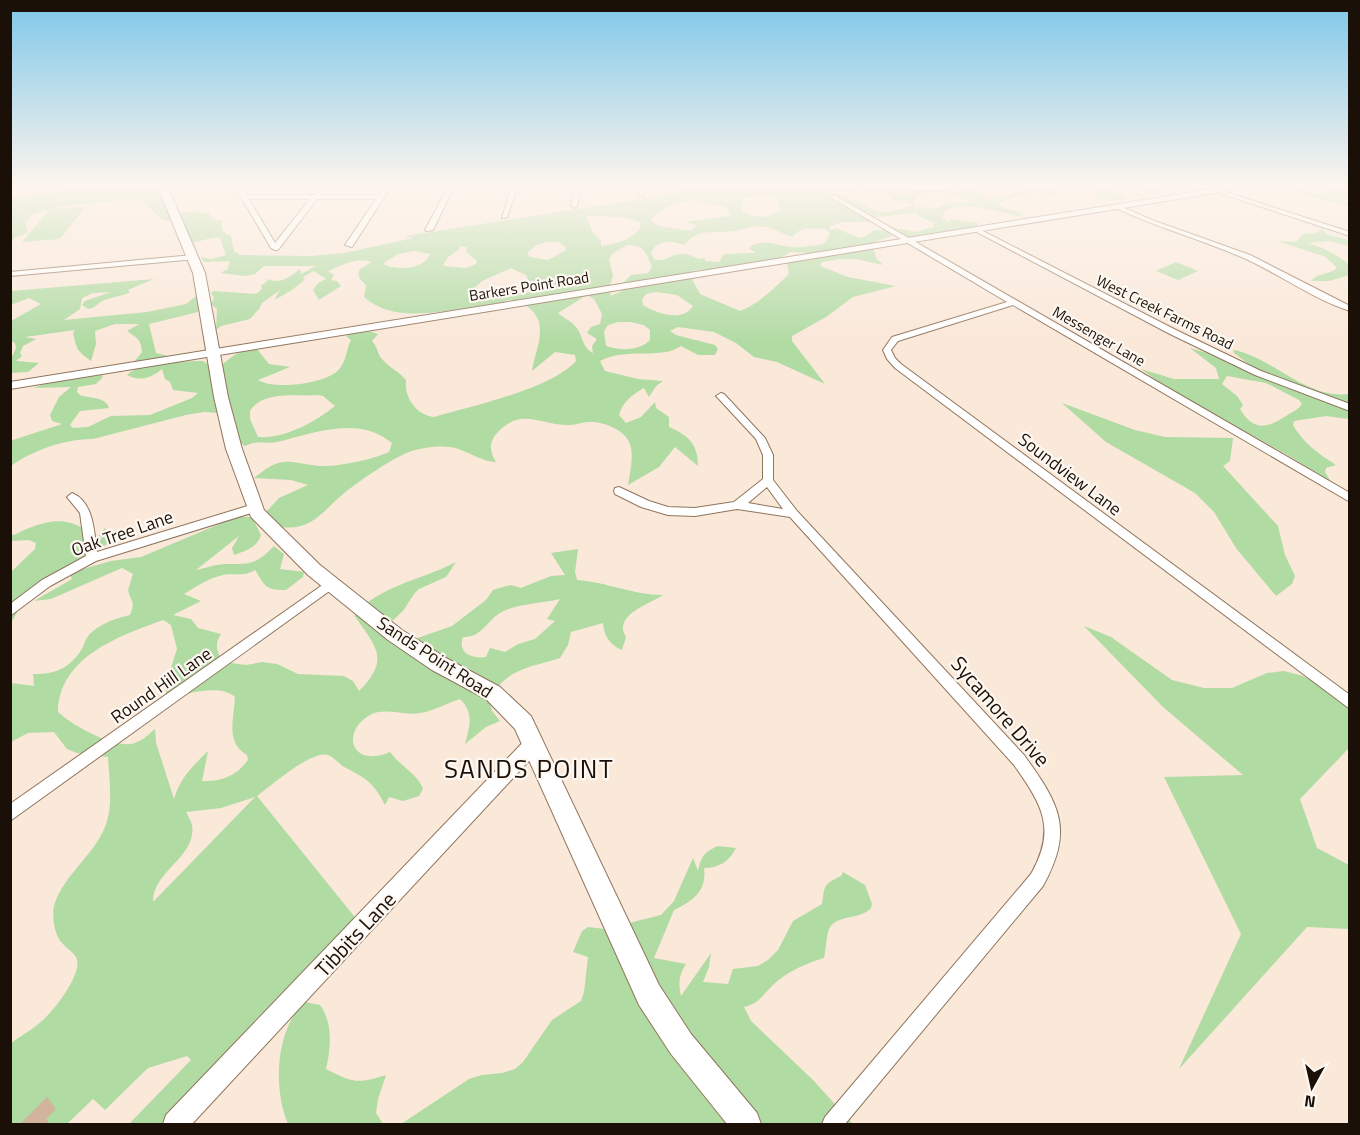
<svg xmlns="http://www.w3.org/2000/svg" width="1360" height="1135" viewBox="0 0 1360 1135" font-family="'Titillium Web',sans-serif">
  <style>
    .green { fill: #b0dba3; fill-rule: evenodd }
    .building { fill: #d1b49b }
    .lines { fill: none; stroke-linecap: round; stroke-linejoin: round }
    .minor-casing { stroke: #90755d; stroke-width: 2 }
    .tertiary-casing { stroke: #90755d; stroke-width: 2 }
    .secondary-casing { stroke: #90755d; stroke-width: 2 }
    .minor { fill: #fff; fill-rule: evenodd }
    .tertiary { fill: #fff; fill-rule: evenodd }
    .secondary { fill: #fff; fill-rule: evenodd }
    .labels { text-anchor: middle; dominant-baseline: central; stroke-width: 4.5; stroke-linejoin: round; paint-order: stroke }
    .far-street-label { font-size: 15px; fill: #1a1007; stroke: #fef8f2 }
    .street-label { font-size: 18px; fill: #1a1007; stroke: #fef8f2 }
    .near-street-label { font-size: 21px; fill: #1a1007; stroke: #fef8f2 }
    .near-quarter-label { font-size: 26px; letter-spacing: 1.5px; fill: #1a1007; stroke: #fef8f2 }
  </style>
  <rect width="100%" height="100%" fill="#fae8d9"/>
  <g class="green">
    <path d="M102 185H157L170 217V221L162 219 139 199 63 206 51 209 85 207 60 239 22 242 50 209 33 214 25 222 28 232 15 238 11 243V198Z"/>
    <path d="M691 185H842L891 191 903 196 912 193 906 190 951 189 954 192 968 185H991L980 190 986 200 1021 191 1023 187 1018 185 1045 188 1056 185H1147L1158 190 1161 195 1118 185 1112 189 1125 196 1126 199 1136 200H1096L1097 195 1093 188 1065 189 1052 195 1033 192 997 203 1002 207 1021 213 1022 217C997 212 970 200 945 210L942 217 948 223 950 219 978 223V226L928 237 924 241 917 236 910 240 890 227 916 232 934 227 933 222 917 216 919 214 917 213 871 218 874 222H842L829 227 831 230 836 228 859 238 866 236 874 230H887L891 236 855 249H874L876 258 883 265 856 259H840L822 262 820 266 848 277 896 286 853 297 826 317 792 336V341L825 384 777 362 754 357 736 343 714 332 678 327 670 331 676 335 715 345 718 349 715 355H698L681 346C662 360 625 347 600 361L605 371 638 379 663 381 656 386 649 397 644 388C632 395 623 401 619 415L626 423 641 417 655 402 656 408 669 417V427C688 435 698 444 698 466L675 447 659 467 628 485C630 474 634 455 630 444 625 429 602 421 588 422 582 422 576 425 570 425 540 426 522 406 497 433 488 443 490 452 496 462 482 461 474 455 461 450 447 444 426 447 412 451 395 456 356 483 342 495 322 512 311 531 281 527L266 512 279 498 308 485 291 480 254 478C283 455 285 462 319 466 337 467 372 460 389 452L392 443C358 415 314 433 277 442 265 444 255 440 245 446L239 442 220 367C230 357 242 348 257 349L269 364 290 367 258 380C275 390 319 384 335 373 347 364 345 352 351 340L346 336C356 332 367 329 378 334L372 341C378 347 377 354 382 359 389 368 399 371 406 380 404 397 416 415 434 417 472 406 551 389 576 361L575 355 555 352 532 371C534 355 543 339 539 322 536 311 522 300 511 300 504 300 497 306 490 307 476 310 462 310 448 311 419 314 388 318 364 297L366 285 360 279 358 274 360 269 372 262C355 257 343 265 328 271L334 275 331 280 337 281 341 286 319 300 313 290 318 283 326 279 314 271 303 277 305 279C296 288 286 294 274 300L280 290 262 303 259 309 250 319 221 326 216 330 217 309 211 304 214 298 211 293 213 291 256 294 262 289 261 286 269 279C280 285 291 276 300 269L301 274 316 266H264L255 274 246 276 220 273 228 269 230 261 204 262 201 257 211 259 226 255 220 238C208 236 201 243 190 242 187 233 181 222 182 213L198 211 202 213H209L212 219 222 221C220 229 224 234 231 236L234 251 240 255 311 256 344 253 413 238 405 236 674 194ZM842 190C858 191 890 185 895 204L902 200 912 206 888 212 877 211 834 192ZM927 192 948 193 961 199 978 202 948 203 937 208 915 207 914 202 919 195ZM764 195 777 198 781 210C768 219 755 219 742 210L744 198ZM694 200 726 207 730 216 685 222 696 225 691 231 659 226 651 221C657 208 680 202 694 200ZM586 216 621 217 640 222 641 226C633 240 616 244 601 246V241L593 233ZM757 226 768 227 792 237C800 226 812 228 825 229L830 233 825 243C816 246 800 248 792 247 777 246 762 237 749 248L756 253 724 254 719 262 706 261 704 258 701 259C693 257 688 253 680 254 669 255 668 261 655 260L651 254C655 239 672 240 684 245 699 227 713 234 733 231 741 230 749 227 757 226ZM546 242H558L565 247 566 250 548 260 530 257 527 253 535 246ZM627 245C645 245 646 253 652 267L648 273 631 275 622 284H636L611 296 609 289 613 275 609 260 612 254ZM459 246 467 247 466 252 477 261 476 264 466 268 443 266 448 257 460 249ZM414 251 430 254C424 270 398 270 385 265L384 263 398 254ZM790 252 811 253 809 256 787 263 789 274C774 288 760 303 740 311L700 294 690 275 694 270C719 269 771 268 790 252ZM511 268 526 275 532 290C519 300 488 293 472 290L482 281ZM656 292 677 295 693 306C682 323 656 313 643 305L642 300 646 294ZM587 295 594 299 602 314 600 324 591 327 587 333 597 339 592 346 593 353C580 346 584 334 574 325 570 320 563 318 558 313ZM618 322H630L644 325 650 330V340C640 351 619 351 606 346L604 331 608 325ZM318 395 323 396 335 406C315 422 285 439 258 437L250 419V411C263 390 297 397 318 395Z"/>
    <path d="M1277 185H1292L1318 195 1323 192 1322 187 1325 185H1349V199H1343L1349 202V206C1324 202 1302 192 1277 185Z"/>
    <path d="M1323 229 1326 234 1349 240V246L1330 241 1308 243C1324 247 1336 255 1349 264V275L1329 281H1311C1318 272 1330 275 1337 268L1326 257 1277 241 1296 242 1303 234 1318 233 1319 230Z"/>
    <path d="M1176 262 1198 271 1178 280 1156 271Z"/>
    <path d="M154 279 128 290 130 292C122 297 108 297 101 302 96 305 95 308 88 309L82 305 85 301 111 292 93 293 82 298 80 309 64 320 147 312 186 304 196 296 201 307 198 312 149 324 156 353 172 357 134 362 142 352C141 339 137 338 127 331L139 324H115L95 331 96 344 91 361C76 350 77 349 73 333L75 330 25 337 36 339 23 346 20 353 22 356 16 361 39 363 28 372 11 373V359L16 348 15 343 11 341V321L41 304 29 298 11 305V291Z"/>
    <path d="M1190 348 1251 366 1233 352 1234 350C1274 358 1305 399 1349 394V419L1326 416 1294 421 1293 425C1303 443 1319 454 1336 465L1326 468 1325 472 1331 482 1286 454 1170 390 1141 369 1174 379H1219L1216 368ZM1227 376 1266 383 1299 400 1302 404C1298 410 1292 412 1286 416 1267 428 1254 432 1240 409L1243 405 1237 396 1222 384Z"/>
    <path d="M195 361H203L209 365 220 413 204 412 186 415 93 439C65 439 33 450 11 466L10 441 62 424 52 421 50 415 59 397 71 387 33 388 50 382 102 375 103 377 96 384 78 387 77 392 80 395C90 399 105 396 109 408L80 411 70 425 73 428 88 427 111 416 150 415 192 398 198 393 173 390 170 382 165 379 162 369C152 378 139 382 127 375 142 361 175 363 195 361Z"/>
    <path d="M1062 403 1135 430 1165 437 1233 438 1230 461 1223 466 1278 526 1285 555 1295 576 1292 584 1276 596 1236 548 1214 512 1195 493 1106 442Z"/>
    <path d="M236 517H252L261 535C257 548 245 551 234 555L232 548 239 536 196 570C206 568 216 564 226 564 250 564 256 565 274 546L284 554 280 569 304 572 303 577 286 590C265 590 266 587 255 570 245 577 234 573 223 575 208 578 196 587 184 594L201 601 173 615 191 619 198 628 221 634C214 645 217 651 223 662L246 665 262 662 277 664 298 674 344 676 353 681 359 691C391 659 376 647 354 615L364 617 361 608C389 583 424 579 456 562L446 577 419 589 414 594 403 611 390 623 412 640 452 626 486 600 493 590 499 588 511 585 521 588 551 576 565 575 551 553 578 549 575 572 577 580C607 582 633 595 663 595 650 604 612 615 626 637L622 650C610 645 604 636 603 623L571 632 568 645 560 658C528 668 509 668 489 698L492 711 500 721 486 727 465 744C470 726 474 713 460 699 447 703 434 711 420 713 404 716 384 707 370 715 341 731 350 769 390 752 399 765 419 775 423 789L419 796 403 801 389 797 385 805C374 784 368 779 346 768 340 765 334 757 328 755 311 750 271 786 257 796L362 926 176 1124H129L191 1060 187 1056 148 1068 105 1110 93 1099 67 1124H11V1043C22 1035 37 1027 47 1016 57 1006 84 971 76 957 72 950 61 945 58 937 54 929 52 914 54 906 63 874 98 853 107 821 113 802 109 777 108 757L77 753 67 749 54 732 28 733 11 742V683L34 686 33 674C53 675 68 669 80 652 85 645 85 637 92 632 102 623 117 618 130 615 136 600 131 603 128 590L133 574 122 568 51 599 34 601 72 579 70 575 23 596 19 609 11 623V572L35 549 36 543 29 540 12 541 11 545V535C18 535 22 530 29 528 58 517 73 519 97 538L105 528 111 536 112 542C100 547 86 557 83 569L111 561 141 557ZM560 599 547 619 555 621 535 639 518 644 505 652 490 648 486 657C473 659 457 654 463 637 481 638 487 621 500 613 514 604 543 603 560 599ZM163 620 171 625 177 649 166 683V700C183 694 220 683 235 697 234 719 225 743 247 755L248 760C236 776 222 782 202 781L208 751C193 766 180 778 174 799L156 743 155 729C147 736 141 742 131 744 111 747 72 725 58 712 59 657 119 636 163 620ZM255 797 154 901H153C154 870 197 857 192 825 191 821 188 816 186 812L221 808Z"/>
    <path d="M1084 626 1111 637 1172 680 1204 688H1232L1267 673 1284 671 1303 676 1326 689 1349 708V748L1300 799 1317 848 1349 865V929L1307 927 1179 1069 1241 934 1164 777 1243 775 1163 707Z"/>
    <path d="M718 846 736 848C730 861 719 868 704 868 707 891 693 901 674 910L654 958 686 964C679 975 678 983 681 996L711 953 709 967 703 982 728 984 733 969 758 966 768 960 778 950 793 921 822 904C825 884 823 885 841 876L843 872 865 885 872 904 871 908C861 920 836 914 829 929 826 938 826 949 824 958 807 963 786 972 773 985 762 995 760 1003 744 1007L751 1021 813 1080 853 1124H746L681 1044 719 1101 745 1124H401L469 1079 482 1075 502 1073 515 1069 523 1062 552 1020 581 1001 584 992 588 957 573 952 582 931 588 927 605 929 661 915 674 901 693 858 698 871C701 857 704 852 718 846Z"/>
    <path d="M305 1002 320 1005C333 1022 331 1049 326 1069 353 1083 358 1084 386 1075L378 1099 376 1113 383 1124H288C273 1089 275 1029 305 1002Z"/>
  </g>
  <path class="building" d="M47 1097 56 1109 46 1119 50 1125H19Z"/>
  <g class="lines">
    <defs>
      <g id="minor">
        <path d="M234 185H240L246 195H314L322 185H328L320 195H379L386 185H392L352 247 345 245 376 199H317L278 250H275L271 248ZM249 199H310L275 243Z"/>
        <path d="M449 185H455L433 230 427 231 425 230Z"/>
        <path d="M512 185H518L507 217 502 218Z"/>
        <path d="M575 185H581L577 206 574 208 571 206Z"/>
        <path d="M639 185H645L644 196 639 195Z"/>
        <path d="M966 185 940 190 827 189 824 187 827 185Z"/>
        <path d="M1195 185H1204L1350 232V236Z"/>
        <path d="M832 196H836L1350 493V502L1013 305 898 341 891 350 895 358 901 364 1350 695V709L895 368 887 359 883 350 892 337 1007 302 832 198Z"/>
        <path d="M1116 206H1120L1152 220 1250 255 1350 306V311C1313 299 1281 275 1246 259 1203 240 1158 228 1116 208Z"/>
        <path d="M973 228H977L1176 330 1261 371 1350 404V411L1255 375 1170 334 973 230Z"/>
        <path d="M193 255H196V259L10 276V272Z"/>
        <path d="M721 393 724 394 765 438 773 455V480L797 511 1024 755C1060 805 1074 829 1043 886L845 1124H822L825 1117 1031 874C1057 828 1042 805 1014 765L790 517 737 509 695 516 668 515 641 507 615 494 614 491 615 488 619 487 649 501 668 507 695 508 734 502 763 479V455L756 439 718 398 716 396ZM767 487 783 509 748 503Z"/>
        <path d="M72 493C94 502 94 532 97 552L254 504 260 508 258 511 96 561 50 586 10 616V604L42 580 86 556 80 513 67 497Z"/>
        <path d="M331 579 335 581 337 584 335 587 10 821V804Z"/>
      </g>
      <g id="tertiary">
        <path d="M1222 185H1233L1215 193 10 389V382L1213 189Z"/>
        <path d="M534 735 540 737 543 743 540 749 192 1124H163L166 1115 528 737Z"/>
      </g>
      <path id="secondary" d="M157 185H167L205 273 228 397 242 449 264 510 320 565 402 630 446 658 500 687 531 716 659 985 691 1034 757 1113 761 1124H727L671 1054 639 1005 515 729 486 699 432 670 388 640 308 575 251 517 226 449 214 397 193 273Z"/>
    </defs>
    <use href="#minor" class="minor-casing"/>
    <use href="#tertiary" class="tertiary-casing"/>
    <use href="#secondary" class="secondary-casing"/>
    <use href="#minor" class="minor"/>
    <use href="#tertiary" class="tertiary"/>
    <use href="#secondary" class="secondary"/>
  </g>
  <linearGradient id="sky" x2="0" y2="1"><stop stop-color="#7ec7e9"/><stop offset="0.54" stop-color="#fdf5ee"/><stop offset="1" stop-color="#fdf5ee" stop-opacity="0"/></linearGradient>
  <rect width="1360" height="344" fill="url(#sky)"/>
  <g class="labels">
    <g class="far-street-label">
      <text transform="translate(529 286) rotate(-9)">Barkers Point Road</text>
      <text transform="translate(1165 312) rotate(26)">West Creek Farms Road</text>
      <text transform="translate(1099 336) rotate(30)">Messenger Lane</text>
    </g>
    <g class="street-label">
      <text transform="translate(1070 474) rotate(37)">Soundview Lane</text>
      <text transform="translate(122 533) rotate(-19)">Oak Tree Lane</text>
      <text transform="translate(435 657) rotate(33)">Sands Point Road</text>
      <text transform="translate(161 685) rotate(-35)">Round Hill Lane</text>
    </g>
    <g class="near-street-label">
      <text transform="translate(1001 711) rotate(49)">Sycamore Drive</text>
      <text transform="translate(355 934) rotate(-47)">Tibbits Lane</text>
    </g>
    <g class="near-quarter-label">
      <text x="529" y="768">SANDS POINT</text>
    </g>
  </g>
  <rect width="1360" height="1135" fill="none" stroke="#1a1007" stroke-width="24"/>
  <g transform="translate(1312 1087) rotate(188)" stroke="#fef8f2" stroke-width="4.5" paint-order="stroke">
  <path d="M0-4.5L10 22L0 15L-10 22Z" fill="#1a1007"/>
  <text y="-9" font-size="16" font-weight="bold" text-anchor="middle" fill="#1a1007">N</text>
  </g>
</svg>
